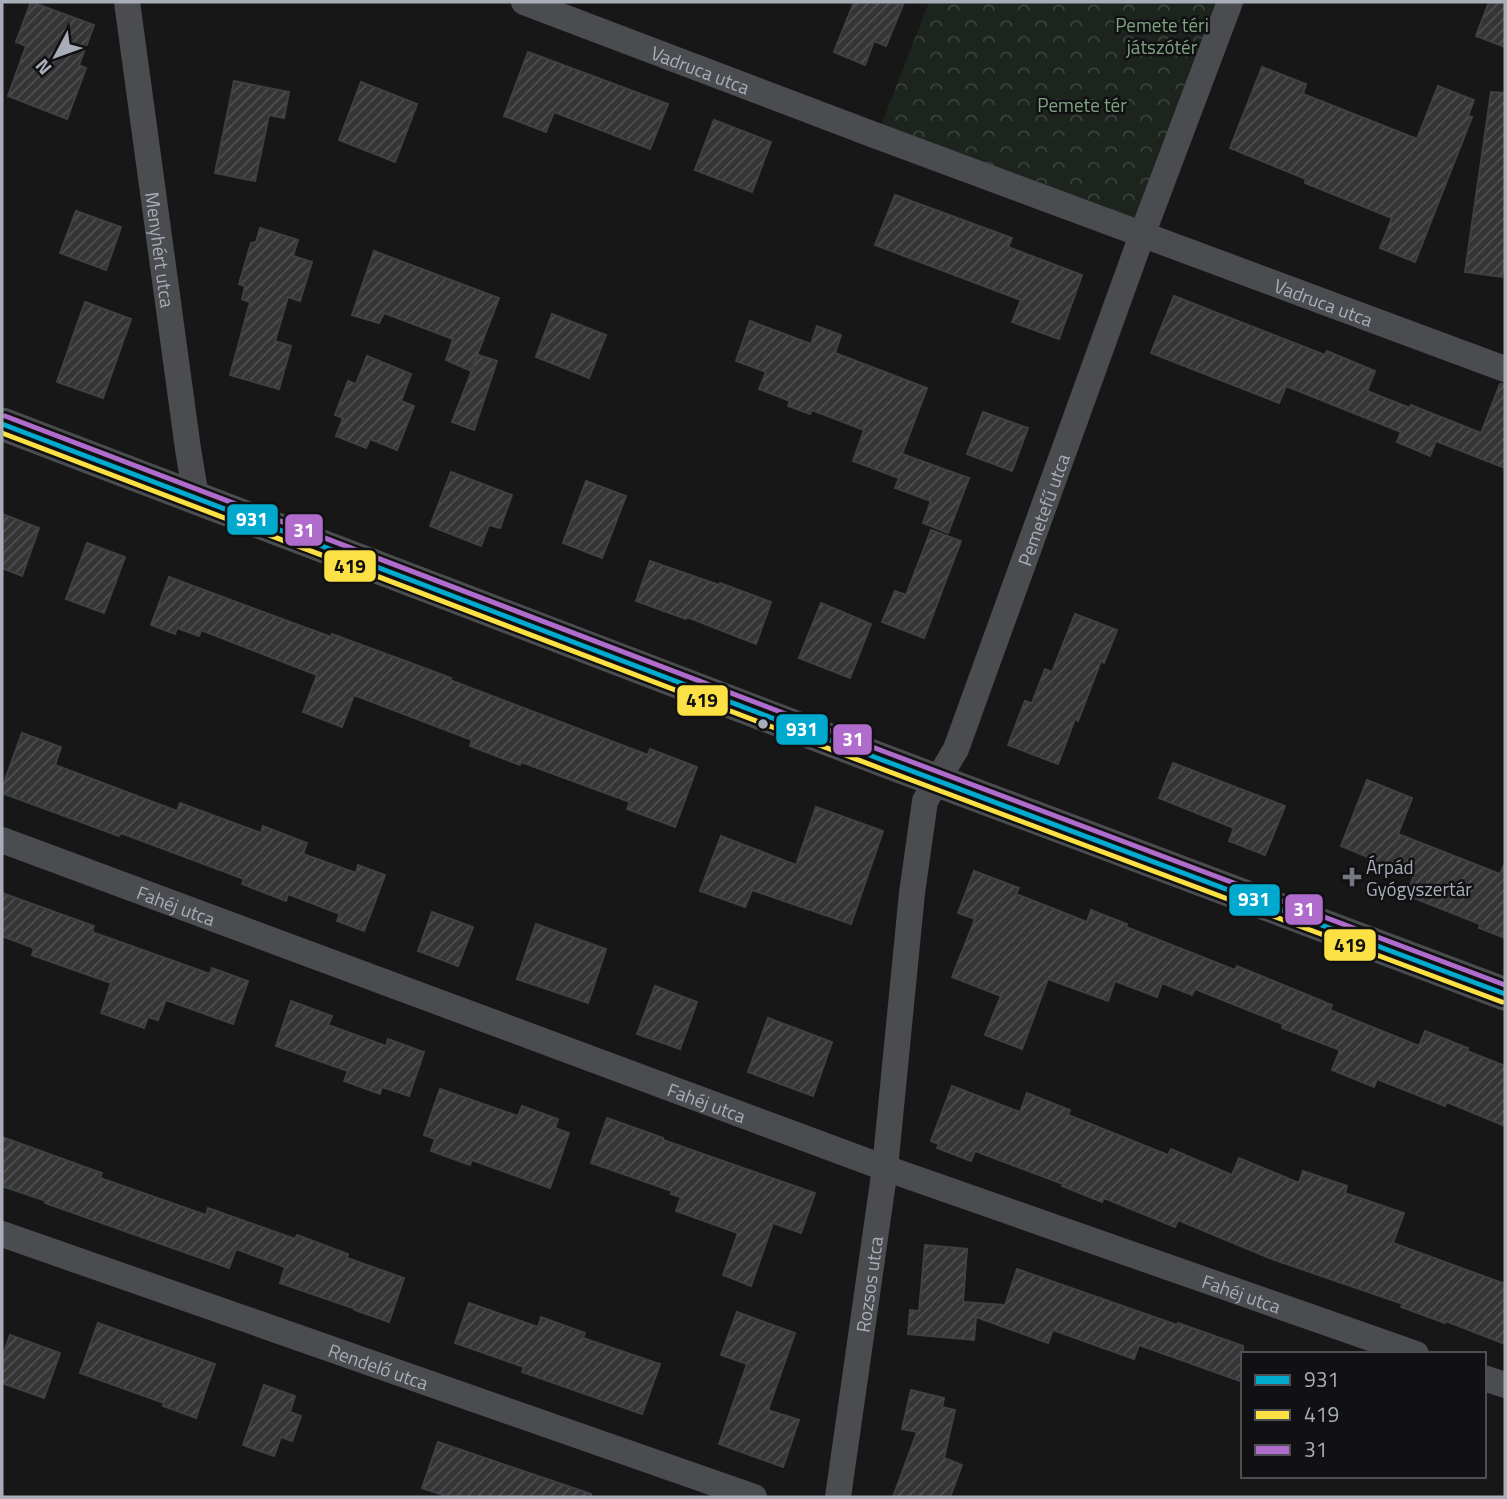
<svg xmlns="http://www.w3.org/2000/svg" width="1507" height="1499" viewBox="0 0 1507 1499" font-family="'Titillium Web',sans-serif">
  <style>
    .park { fill: url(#park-crowns) }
    .building { fill: url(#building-hatch); stroke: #3f4043; stroke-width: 2 }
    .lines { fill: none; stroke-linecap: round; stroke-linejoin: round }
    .minor { stroke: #4b4c50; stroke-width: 26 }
    .tertiary { stroke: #4b4c50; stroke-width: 33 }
    .bus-1-casing { stroke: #111113; stroke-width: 10 }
    .bus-2-casing { stroke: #111113; stroke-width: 10 }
    .bus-3-casing { stroke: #111113; stroke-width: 10 }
    .bus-1 { stroke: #00a9ce; stroke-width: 5 }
    .bus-2 { stroke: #fbe143; stroke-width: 5 }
    .bus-3 { stroke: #b06ccc; stroke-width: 5 }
    .bus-dot { fill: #a8adb8; stroke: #111113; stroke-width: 2.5 }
    .poi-dot { fill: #757880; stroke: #111113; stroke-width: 2.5 }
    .labels { text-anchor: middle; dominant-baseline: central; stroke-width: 5; stroke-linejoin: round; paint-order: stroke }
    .park-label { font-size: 19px; fill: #7fa381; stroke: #111113 }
    .street-label { font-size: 19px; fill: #a8adb8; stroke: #111113 }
    .poi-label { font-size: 19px; fill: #a8adb8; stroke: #111113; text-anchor: start }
    .line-badge { stroke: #111113; stroke-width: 2.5 }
    .badge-label { font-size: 19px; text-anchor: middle; font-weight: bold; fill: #fff }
    .pale-badge-label { font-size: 19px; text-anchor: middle; font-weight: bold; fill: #111 }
  </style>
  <defs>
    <pattern id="park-crowns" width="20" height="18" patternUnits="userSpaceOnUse" patternTransform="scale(1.75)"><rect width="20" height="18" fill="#1d241e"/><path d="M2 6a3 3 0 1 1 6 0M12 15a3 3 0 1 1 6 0" fill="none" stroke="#3b413d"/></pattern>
    <pattern id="building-hatch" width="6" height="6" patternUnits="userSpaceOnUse" patternTransform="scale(1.75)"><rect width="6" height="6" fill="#353536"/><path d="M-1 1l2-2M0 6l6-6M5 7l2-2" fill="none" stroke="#4f5051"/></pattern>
  </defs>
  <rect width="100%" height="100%" fill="#171717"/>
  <path class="park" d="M929 2H1230L1142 235 877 136Z"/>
  <g class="building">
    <path d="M31 2 94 25 79 65 86 68 67 119 8 96 26 46 16 42Z"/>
    <path d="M854 2H904L886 46 874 41 865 65 834 52Z"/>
    <path d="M1489 2H1505V47L1476 36Z"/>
    <path d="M528 52 668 104 650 149 554 112 546 132 504 116Z"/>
    <path d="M1262 67 1306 84 1303 94 1417 139 1438 86 1474 100 1468 116 1472 117 1415 262 1380 248 1392 218 1305 183 1306 179 1230 148Z"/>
    <path d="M234 81 289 92 284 118 269 115 255 181 215 173Z"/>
    <path d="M361 82 417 104 395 162 339 140Z"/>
    <path d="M1491 92 1505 93V256L1502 277 1465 272Z"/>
    <path d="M714 120 771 142 752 192 695 170Z"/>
    <path d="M895 195 1012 238 1008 247 1082 275 1059 339 1012 322 1021 300 875 245Z"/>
    <path d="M76 211 121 227 106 270 60 253Z"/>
    <path d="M260 228 298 240 293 256 312 262 300 301 288 297 275 341 291 346 279 389 230 375 250 302 242 299 245 286 239 284 251 243 256 242Z"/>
    <path d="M374 251 499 298 471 371 446 360 453 339 384 313 379 323 352 315Z"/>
    <path d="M1174 296 1325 355 1327 351 1375 371 1367 391 1410 408 1411 405 1481 433 1500 384H1505V468L1436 441 1430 456 1397 442 1401 432 1286 386 1279 403 1151 353Z"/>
    <path d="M85 302 131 319 103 398 57 382Z"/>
    <path d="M552 314 606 335 589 378 536 357Z"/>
    <path d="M750 321 811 344 817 326 841 335 835 353 927 388 902 454 969 478 948 533 923 523 931 501 895 488 899 478 853 461 864 430 812 410 810 414 788 406 790 401 759 389 766 372 736 361Z"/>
    <path d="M478 355 497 361 474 430 452 422Z"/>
    <path d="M367 356 411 374 401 401 414 406 397 450 370 439 366 448 336 436 343 418 335 415 348 381 356 384Z"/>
    <path d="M983 412 1028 428 1012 471 967 454Z"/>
    <path d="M451 472 512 495 500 528 489 525 481 546 430 526Z"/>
    <path d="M586 481 626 496 602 558 563 543Z"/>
    <path d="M2 514 39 528 22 576 2 568Z"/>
    <path d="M931 530 961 541 924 638 882 622 895 591 906 595Z"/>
    <path d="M87 543 125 557 104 613 66 599Z"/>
    <path d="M650 561 719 585 720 583 771 602 756 644 687 617 686 619 636 601Z"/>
    <path d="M169 577 331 637 332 634 408 662 451 678 450 680 648 755 650 749 697 767 675 827 627 809 630 802 521 762 520 765 470 746 472 740 354 695 342 727 303 712 317 675 201 630 199 636 177 628 175 634 151 625Z"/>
    <path d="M821 603 871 624 850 678 799 658Z"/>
    <path d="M1075 614 1117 630 1104 663 1101 661 1078 721 1075 719 1058 764 1008 745 1025 701 1032 703 1045 669 1052 672Z"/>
    <path d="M22 733 61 747 55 765 177 811 180 803 261 833 263 826 307 843 303 854 356 873 358 865 385 875 364 931 337 921 340 914 288 894 286 901 242 884 244 879 121 833 119 836 2 793V788Z"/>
    <path d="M1173 763 1285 806 1265 855 1229 841 1234 828 1159 798Z"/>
    <path d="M1367 780 1412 798 1398 834 1500 874 1504 865 1505 866V938L1479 928 1480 924 1406 895 1414 876 1341 846Z"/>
    <path d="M816 807 883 831 851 924 752 890 745 907 700 891 721 836 796 865Z"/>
    <path d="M974 871 1019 888 1016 894 1087 922 1091 910 1127 924 1126 927 1235 970 1237 966 1332 1005 1330 1010 1419 1046 1425 1031 1468 1048 1467 1051 1505 1066V1126L1447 1102 1445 1106 1377 1079 1374 1087 1332 1070 1340 1050 1282 1028 1283 1024 1195 989 1192 995 1162 983 1157 997 1115 981 1108 1001 1048 979 1022 1049 985 1035 1001 996 952 977 975 919 958 913Z"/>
    <path d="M2 893 94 926 92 932 210 974 212 968 248 981 233 1024 166 1000 158 1020 148 1017 144 1028 101 1013 111 983 32 955 34 948 2 936Z"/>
    <path d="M432 912 473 927 458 966 418 951Z"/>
    <path d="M536 924 606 949 588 1003 517 979Z"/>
    <path d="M655 986 697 1002 680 1049 637 1034Z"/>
    <path d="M291 1001 332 1016 328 1025 386 1046 388 1039 424 1052 409 1096 382 1087 380 1094 344 1081 348 1071 276 1046Z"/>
    <path d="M768 1018 832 1042 813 1096 748 1072Z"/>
    <path d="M952 1086 1020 1112 1027 1093 1070 1110 1068 1115 1168 1155 1171 1149 1232 1175 1239 1158 1299 1183 1303 1171 1347 1186 1345 1193 1404 1213 1393 1243 1505 1284V1344L1446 1321 1445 1323 1401 1307 1403 1304 1272 1259 1178 1220 1175 1227 1104 1198 1102 1202 1062 1186 1063 1184 975 1151 971 1161 937 1148 939 1144 931 1141Z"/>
    <path d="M440 1089 518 1116 522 1106 558 1119 555 1128 569 1133 550 1188 472 1160 470 1165 431 1151 435 1139 424 1135Z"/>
    <path d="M607 1118 663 1138V1140L815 1193 801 1233 773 1223 751 1286 723 1275 738 1233 676 1211 681 1197 671 1194 672 1191 591 1163Z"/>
    <path d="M2 1137 102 1173 100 1178 206 1215 208 1208 295 1239 297 1235 348 1254 347 1258 404 1278 389 1322 355 1310 356 1309 280 1283 285 1267 236 1249 229 1268 45 1203 46 1201 2 1186Z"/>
    <path d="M925 1245 967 1249 963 1302 1005 1305 1017 1269 1177 1325 1178 1323 1243 1346V1382L1139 1345 1134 1359 1053 1330 1048 1343 976 1317 974 1340 908 1334 910 1310 919 1311Z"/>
    <path d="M469 1303 538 1327 541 1317 585 1333 583 1338 660 1364 642 1414 522 1372 524 1367 455 1343Z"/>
    <path d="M737 1312 795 1333 768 1410 799 1420 783 1467 719 1444 747 1364 721 1355Z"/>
    <path d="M98 1323 215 1364 196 1418 163 1406 164 1403 80 1373Z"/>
    <path d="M10 1335 60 1353 44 1398 2 1383V1358Z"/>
    <path d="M264 1385 295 1396 290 1412 301 1416 292 1441 281 1437 274 1456 243 1445Z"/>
    <path d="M911 1390 944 1398 942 1407 955 1410 944 1458 962 1465 950 1497H893L917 1432 902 1429Z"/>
    <path d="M438 1442 591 1494V1497H449L422 1488Z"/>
  </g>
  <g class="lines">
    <g class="minor">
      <path id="s1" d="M127 2 188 449 196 497"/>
      <path id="s2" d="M524 2 877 136 1505 369"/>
      <path id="s3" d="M2 840 885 1168 1416 1354"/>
      <path id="s4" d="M2 1234 754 1497"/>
      <path d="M1484 1378 1505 1385"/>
      <path id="s5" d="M838 1497 885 1168 912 893 925 801 956 749 1142 235 1230 2"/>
    </g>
    <path class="tertiary" d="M2 424 885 761 1505 994"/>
    <defs>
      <path id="bus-1" d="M2 424 885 761 1505 994"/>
      <path id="bus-2" d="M2 433 882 769 1502 1002"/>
      <path id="bus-3" d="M5 416 888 753 1505 985"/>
    </defs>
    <use href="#bus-1" class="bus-1-casing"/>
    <use href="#bus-2" class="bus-2-casing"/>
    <use href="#bus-3" class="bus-3-casing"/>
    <use href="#bus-1" class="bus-1"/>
    <use href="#bus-2" class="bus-2"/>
    <use href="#bus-3" class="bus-3"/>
  </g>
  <circle class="bus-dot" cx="763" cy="724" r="6"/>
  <path class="poi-dot" d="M1348.5 866.5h7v7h7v7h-7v7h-7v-7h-7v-7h7z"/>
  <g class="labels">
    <g class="park-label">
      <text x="1162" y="24">Pemete téri<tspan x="1162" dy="22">játszótér</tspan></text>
      <text x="1082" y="104">Pemete tér</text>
    </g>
    <g class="street-label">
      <text stroke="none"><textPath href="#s2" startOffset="189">Vadruca utca</textPath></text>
      <text stroke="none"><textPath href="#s1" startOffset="250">Menyhért utca</textPath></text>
      <text stroke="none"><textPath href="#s2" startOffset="854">Vadruca utca</textPath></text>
      <text stroke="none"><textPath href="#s5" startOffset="1017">Pemetefű utca</textPath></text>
      <text stroke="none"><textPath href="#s3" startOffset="186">Fahéj utca</textPath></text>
      <text stroke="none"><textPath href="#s3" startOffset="752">Fahéj utca</textPath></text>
      <text stroke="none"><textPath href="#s5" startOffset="215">Rozsos utca</textPath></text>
      <text stroke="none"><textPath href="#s3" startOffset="1320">Fahéj utca</textPath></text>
      <text stroke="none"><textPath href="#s4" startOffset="399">Rendelő utca</textPath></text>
    </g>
    <g class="poi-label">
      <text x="1366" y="866">Árpád<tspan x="1366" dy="22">Gyógyszertár</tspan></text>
    </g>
  </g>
  <g class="line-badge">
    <rect x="226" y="503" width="53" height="33" rx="7" fill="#00a9ce"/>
    <rect x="284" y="513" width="40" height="34" rx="7" fill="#b06ccc"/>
    <rect x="323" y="549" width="54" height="34" rx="7" fill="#fbe143"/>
    <rect x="676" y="684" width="53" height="33" rx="7" fill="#fbe143"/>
    <rect x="775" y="713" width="54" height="33" rx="7" fill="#00a9ce"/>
    <rect x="832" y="723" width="41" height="33" rx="7" fill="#b06ccc"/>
    <rect x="1228" y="883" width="53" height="34" rx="7" fill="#00a9ce"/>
    <rect x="1284" y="893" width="40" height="33" rx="7" fill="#b06ccc"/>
    <rect x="1323" y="928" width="54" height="34" rx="7" fill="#fbe143"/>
  </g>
  <g class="badge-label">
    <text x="252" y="526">931</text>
    <text x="304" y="537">31</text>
    <text x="802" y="736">931</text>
    <text x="853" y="746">31</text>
    <text x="1254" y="906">931</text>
    <text x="1304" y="916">31</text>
  </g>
  <g class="pale-badge-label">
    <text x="350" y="573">419</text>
    <text x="702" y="707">419</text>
    <text x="1350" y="952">419</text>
  </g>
  <rect width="1507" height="1499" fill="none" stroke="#a8adb8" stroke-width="7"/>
  <rect x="1241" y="1352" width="245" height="126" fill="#111113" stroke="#4d4f55" stroke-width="2"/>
  <rect x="1255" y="1375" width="35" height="10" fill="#00a9ce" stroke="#4d4f55" stroke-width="2"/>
  <text x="1304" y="1387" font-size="21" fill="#a8adb8">931</text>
  <rect x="1255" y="1410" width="35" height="10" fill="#fbe143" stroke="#4d4f55" stroke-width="2"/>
  <text x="1304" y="1422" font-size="21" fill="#a8adb8">419</text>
  <rect x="1255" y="1445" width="35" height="10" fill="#b06ccc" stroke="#4d4f55" stroke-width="2"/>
  <text x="1304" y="1457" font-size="21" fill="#a8adb8">31</text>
  <g transform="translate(56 56) rotate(229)" stroke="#111113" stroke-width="5" paint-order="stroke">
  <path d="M0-5L12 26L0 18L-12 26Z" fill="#a8adb8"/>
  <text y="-10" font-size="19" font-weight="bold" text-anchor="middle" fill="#a8adb8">N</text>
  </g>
</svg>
